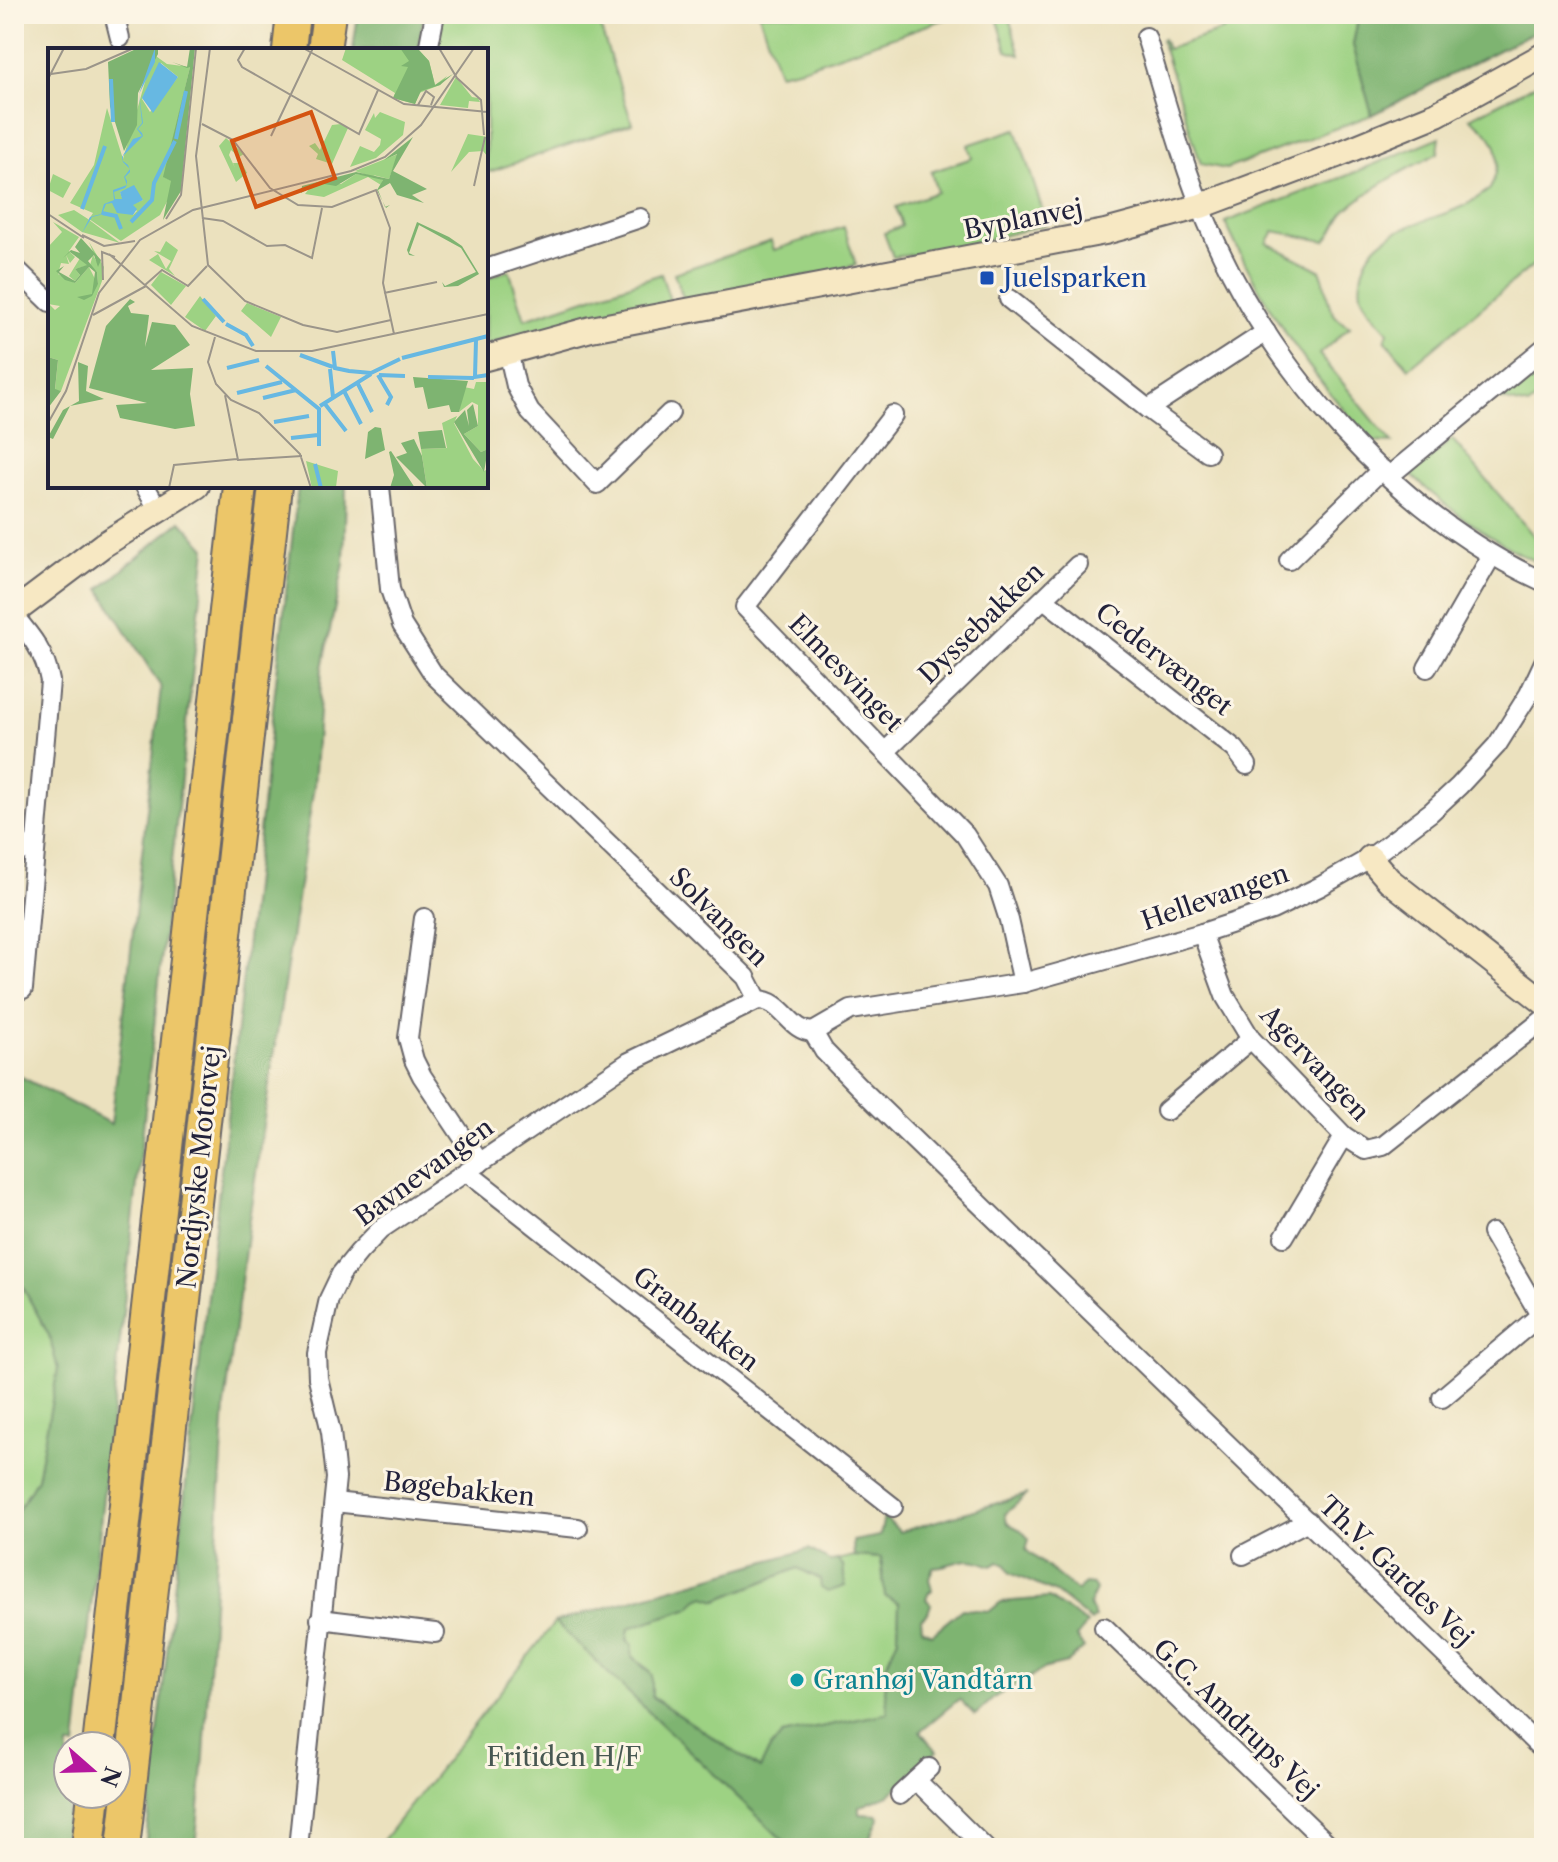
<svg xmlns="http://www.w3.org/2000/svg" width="1558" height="1862" viewBox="0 0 1558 1862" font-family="'Libre Caslon Text',serif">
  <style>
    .green { fill: #9dd283; stroke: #607a5f; stroke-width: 2 }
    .forest { fill: #7eb471; stroke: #506b56; stroke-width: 2 }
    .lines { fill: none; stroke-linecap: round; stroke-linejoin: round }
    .street-casing { stroke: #686569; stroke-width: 22 }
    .secondary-casing { stroke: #686569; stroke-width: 28 }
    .highway-casing { stroke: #686569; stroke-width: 36 }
    .street { stroke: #fff; stroke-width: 18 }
    .secondary { stroke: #f7e8c3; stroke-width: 24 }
    .highway { stroke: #ecc669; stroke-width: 32 }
    .transit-dot { fill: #1a4fb4; stroke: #fcf5e5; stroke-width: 3 }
    .culture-dot { fill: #0f9aa8; stroke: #fcf5e5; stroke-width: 3 }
    .labels { text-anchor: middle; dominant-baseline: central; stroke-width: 6; stroke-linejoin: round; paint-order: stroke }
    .street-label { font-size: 26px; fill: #22223b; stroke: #fcf5e5 }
    .transit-label { font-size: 26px; fill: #164399; stroke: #fcf5e5; text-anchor: start }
    .culture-label { font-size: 26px; fill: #0d838f; stroke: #fcf5e5; text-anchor: start }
    .park-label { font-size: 26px; fill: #475751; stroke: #fcf5e5 }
    .inset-river { fill: none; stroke: #67b8e2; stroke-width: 4 }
    .inset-road { fill: none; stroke: #9b958a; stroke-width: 2 }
    .view { fill: #d45411; fill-opacity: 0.15; stroke: #d45411; stroke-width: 4 }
    .inset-edge { fill: none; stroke: #22223b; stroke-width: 4 }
  </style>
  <rect width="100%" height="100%" fill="#fcf5e5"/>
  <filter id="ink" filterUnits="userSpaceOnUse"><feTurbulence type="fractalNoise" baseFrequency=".0125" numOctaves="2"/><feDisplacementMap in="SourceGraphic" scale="16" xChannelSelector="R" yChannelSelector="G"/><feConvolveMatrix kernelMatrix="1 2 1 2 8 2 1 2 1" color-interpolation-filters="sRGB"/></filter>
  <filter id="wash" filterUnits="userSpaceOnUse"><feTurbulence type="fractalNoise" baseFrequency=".006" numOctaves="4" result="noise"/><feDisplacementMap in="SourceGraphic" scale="32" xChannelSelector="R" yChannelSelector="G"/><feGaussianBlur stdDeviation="1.8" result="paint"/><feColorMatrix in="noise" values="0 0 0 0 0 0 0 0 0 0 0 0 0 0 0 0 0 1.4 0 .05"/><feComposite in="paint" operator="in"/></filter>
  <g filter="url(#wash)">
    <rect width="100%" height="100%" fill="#ebe1be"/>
    <g class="green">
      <path d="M439 14H596L632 123 486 173V50H433Z"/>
      <path d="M759 14H960L802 68 779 73Z"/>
      <path d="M996 14H1008L1020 55 1007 51Z"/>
      <path d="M1238 14H1359L1353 45 1372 115 1226 169 1201 164 1161 40 1163 39 1167 49 1224 30 1222 20Z"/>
      <path d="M1544 80V256L1409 368 1385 340 1388 332C1380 322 1367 310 1362 297 1359 289 1360 282 1362 273 1371 228 1424 224 1459 208 1471 203 1480 196 1490 189 1505 156 1499 138 1470 118Z"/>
      <path d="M1016 129 1047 224 940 252 893 257 884 233 902 226 896 207 937 192 931 172 972 158 968 145Z"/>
      <path d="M1440 137 1438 153C1406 170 1374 185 1346 210 1337 218 1335 233 1325 241L1274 231 1267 243 1320 270C1330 290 1322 314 1350 327L1319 354 1392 443 1373 442C1308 374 1264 307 1225 222L1346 176Z"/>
      <path d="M844 227 856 265 805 277 684 300 674 273 771 241 774 250Z"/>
      <path d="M509 270 525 319 661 274 671 303 580 321 486 345V278Z"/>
      <path d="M1544 360V394L1528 406 1495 398Z"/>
      <path d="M1452 439 1544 548V566C1495 543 1450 511 1410 474Z"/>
      <path d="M14 1271 49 1335 58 1369 37 1479 14 1517Z"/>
      <path d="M854 1556 881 1558 885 1596 899 1603 898 1638 883 1673 888 1713 783 1735 769 1750 761 1769 652 1697 649 1670C632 1657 624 1651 629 1628L690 1608 695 1600 705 1595 717 1600 798 1568 820 1579 845 1586 843 1565 837 1560Z"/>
      <path d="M555 1622 791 1848H377Z"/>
    </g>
    <g class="forest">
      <path d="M358 14H424L418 50H353Z"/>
      <path d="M1359 14H1544V27L1372 115 1353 45Z"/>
      <path d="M298 486H346L344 564 322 668 314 786 249 1219 225 1406 204 1756 195 1848H145Z"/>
      <path d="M181 521 206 548 76 1746H68V1794H70L64 1848H14V1517L37 1479 58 1369 49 1335 14 1271V1073L111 1124 161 687 100 589Z"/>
      <path d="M1028 1494 1005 1514 1007 1523 1021 1530 1029 1539 1026 1550 1077 1591 1085 1584 1093 1585 1096 1590 1089 1605 1095 1617 1091 1621 1056 1593 1010 1573 1006 1565 999 1562 992 1566C960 1553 961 1565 933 1567L929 1579 932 1590 928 1593 926 1599 931 1604 928 1613 921 1619 922 1629 932 1634 962 1609 990 1611 1001 1602 1049 1598 1087 1624 1076 1637 1084 1648 1067 1663 1046 1668 995 1697 975 1715 959 1699 920 1731 937 1751 889 1795 859 1807V1814L878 1815 879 1819 868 1842 861 1848H791L555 1622 809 1549 830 1561 837 1560 843 1565 845 1586 828 1592 821 1588 820 1579 798 1568 717 1600 705 1596 696 1600 690 1608 629 1628 627 1640 633 1645 632 1656 652 1675V1697L760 1769 769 1750 782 1735 888 1713 883 1673 898 1638 899 1603 885 1596 881 1558 854 1556 853 1541 880 1536 884 1517 900 1532Z"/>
    </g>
  </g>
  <g filter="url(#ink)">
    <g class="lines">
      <defs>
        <g id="street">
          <path d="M114 14 120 38"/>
          <path d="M1146 37C1165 98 1182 163 1207 222 1269 369 1397 515 1544 582"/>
          <path d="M428 50 435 14"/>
          <path d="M14 267 50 302"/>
          <path d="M486 269 640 218"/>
          <path d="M1009 299 1148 409 1266 332"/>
          <path d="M508 351 516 386 530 412 597 484 670 413"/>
          <path d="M1148 409 1208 453"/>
          <path d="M893 415 745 607 965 835 998 886 1009 920 1023 983"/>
          <path d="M1389 476 1544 348"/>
          <path d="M145 486 158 509"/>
          <path d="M380 486 390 589 402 625 434 675 746 977 758 1000"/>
          <path d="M1289 560 1382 469"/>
          <path d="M1044 599 1235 749 1247 765"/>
          <path d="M14 616C32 637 45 653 50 681L23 989"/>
          <path d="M1427 668 1492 555"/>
          <path d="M886 751 1078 565"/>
          <path d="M14 855 35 843"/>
          <path d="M424 918 408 1038 414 1060 422 1076 480 1163"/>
          <path d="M1202 933 1225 996 1251 1039 1344 1136 1366 1150 1383 1146 1544 1019"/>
          <path d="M813 1032 824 1051 858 1086 1544 1751"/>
          <path d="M813 1032 851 1010 1023 983 1202 933 1272 910 1321 886 1370 858 1431 812 1459 786 1497 745 1529 694 1544 662"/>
          <path d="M1166 1111 1251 1039"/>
          <path d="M467 1172 893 1507"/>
          <path d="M1492 1233 1540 1315"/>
          <path d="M1284 1237 1344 1136"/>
          <path d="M1442 1398 1544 1312"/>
          <path d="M334 1502 578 1528"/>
          <path d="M1243 1555 1308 1521"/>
          <path d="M320 1619 435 1633"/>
          <path d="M1104 1627 1332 1848"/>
          <path d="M916 1780 985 1848"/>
          <path d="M900 1795 929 1768"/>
          <path d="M298 1848 336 1478 331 1432 318 1378 317 1353 329 1299 341 1274 359 1252 381 1229 629 1062 758 1000C783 1000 790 1032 813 1032"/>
        </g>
        <g id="secondary">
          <path d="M486 358 591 329 1105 232 1201 206 1337 155 1437 114 1544 55"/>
          <path d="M14 612 103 545 197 486"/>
          <path d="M1370 858 1389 880 1544 1002"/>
        </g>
        <g id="highway">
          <path d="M289 50 293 14"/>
          <path d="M324 50 329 14"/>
          <path d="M99 1746 240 486"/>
          <path d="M88 1848 94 1794"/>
          <path d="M123 1848 275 486"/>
        </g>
      </defs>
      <use href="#street" class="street-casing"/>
      <use href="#secondary" class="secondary-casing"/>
      <use href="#highway" class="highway-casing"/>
      <use href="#street" class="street"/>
      <use href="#secondary" class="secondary"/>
      <use href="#highway" class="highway"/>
    </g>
  </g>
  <rect class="transit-dot" x="979" y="270" width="16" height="16" rx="4"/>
  <circle class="culture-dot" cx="797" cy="1680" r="8"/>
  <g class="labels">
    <g class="street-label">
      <text transform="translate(1023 219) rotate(-11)">Byplanvej</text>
      <text transform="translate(981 623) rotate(-44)">Dyssebakken</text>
      <text transform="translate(1164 659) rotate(38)">Cedervænget</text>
      <text transform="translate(846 673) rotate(46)">Elmesvinget</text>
      <text transform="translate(1215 897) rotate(-19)">Hellevangen</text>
      <text transform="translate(719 917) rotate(45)">Solvangen</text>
      <text transform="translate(1315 1063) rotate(47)">Agervangen</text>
      <text transform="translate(199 1167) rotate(-84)">Nordjyske Motorvej</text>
      <text transform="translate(424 1172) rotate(-36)">Bavnevangen</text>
      <text transform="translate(696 1319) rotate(38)">Granbakken</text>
      <text transform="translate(459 1489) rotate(6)">Bøgebakken</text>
      <text transform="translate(1396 1571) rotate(44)">Th.V. Gardes Vej</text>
      <text transform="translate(1236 1719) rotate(44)">G.C. Amdrups Vej</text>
    </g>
    <g class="transit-label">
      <text x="1003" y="278">Juelsparken</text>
    </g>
    <g class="culture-label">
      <text x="813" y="1680">Granhøj Vandtårn</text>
    </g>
    <g class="park-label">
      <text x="564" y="1757">Fritiden H/F</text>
    </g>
  </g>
  <g transform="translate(48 48)">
    <rect width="440" height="440" fill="#ebe1be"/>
    <path d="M298 0H369L381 13 387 37 399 28 392 37 371 45 367 56 345 50 347 45 294 12ZM105 6 119 16 142 19 116 129 124 133 123 146 112 167 73 193 41 171 45 165 22 155 46 117 59 60 75 111ZM113 15 130 29 102 64 94 51ZM79 142 95 152 82 157 89 163 85 167 65 154 75 152 72 144ZM408 29 424 49 430 50 432 54 421 53 420 60 392 57ZM332 64 357 74 355 87 328 110 302 119 312 98 326 104 332 97 333 91 317 82 326 65 327 70ZM293 76 300 80 284 116 268 111 270 106 261 98 267 95 272 102 284 77ZM420 86 440 89V109L435 103 421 104 403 124ZM178 90 196 106 191 109 183 102 181 107 187 120 185 115H194L199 125 188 134 171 98ZM350 106 341 131 325 127 335 132 333 137 320 129 276 149 257 146 265 136H293L308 126 322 128 307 123ZM5 126 23 135 15 150 0 142ZM26 162 40 171 72 195 34 184 10 167ZM5 174 31 189 21 203 27 209 22 215 18 207 21 216 13 215 10 226 27 235 41 219 50 237 49 224 41 217 27 221 32 227 27 233 21 228 37 202 43 208 37 215 42 217 45 207 51 218 41 194 56 219 54 233 13 343 7 342 10 312 0 309 2 257 7 262 12 258 0 256V199L14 184ZM118 193 130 202 121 221 127 228 101 212 110 206 118 221 123 213 106 203 112 204ZM113 224 138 238 123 257 103 237ZM152 248 168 268 157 283 137 269ZM199 255 233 269 223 289 193 263ZM428 334H440V401L433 404 416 386 430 378V357L424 354 411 364 416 339 426 341ZM409 368 406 375 425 411 436 423 440 421V440H379L373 401 399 400 394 375ZM258 413 290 423 288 439 264 440Z" fill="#9dd283" fill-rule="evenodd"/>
    <path d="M90 0H110V6L90 45 89 77 76 103 62 58 60 14ZM142 0H147L133 143 115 172 123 133 115 129 142 19 139 20 124 14 139 19ZM352 0H369L381 13 387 37 405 26 392 37 373 43 367 56 345 50 360 19 353 18 361 13ZM365 89 345 123 379 141 364 147 376 155 349 147 342 135 330 142 337 159 342 157 338 160 329 142 335 132 308 126 288 138 270 135 253 145 254 138 308 124 341 131 349 106 336 112ZM369 174 401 189 414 198 431 226 410 238 396 239 394 234 397 238 428 224 413 200 371 177 361 205 367 208 361 207 359 202ZM33 190 53 212 50 219 46 207 40 213 49 224 50 236 44 248 36 252 29 249 44 246 47 224 41 219 27 235 17 232 8 223 16 218 11 224 27 233 32 227 27 221 39 217 22 204 15 210 23 202 32 205 27 199ZM82 251 87 254 80 258 83 265 101 267 97 299 104 274 127 277 142 297 103 322 145 320 142 346 147 378 127 381 72 370 68 357 99 355 41 340 58 278ZM0 309 10 312 7 341 13 343 0 360ZM30 314 40 318 38 343 56 351 22 358 5 391 0 389 15 362 31 353ZM365 329 420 333 411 364H403L401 357 380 361 375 339 367 340ZM425 356 430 378 416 386 433 404 440 401 436 424 406 374 417 362 421 378 419 362ZM327 379 333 380 337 402 317 411 320 384ZM394 382 398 400 373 401 370 384ZM366 391 374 408 379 440 348 409 359 405 353 395ZM341 404 343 403 367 440H342L346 427Z" fill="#7eb471"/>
    <path d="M107 0V14L91 46 95 75 90 81 94 85 95 88 75 108V113L80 117 82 122V124L77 129 79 133V137L77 140 66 144 67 151H74L72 144 86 137 95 152 85 157 89 161 85 167 69 165 64 155 58 156 54 166 52 167 44 169 34 185 42 169 53 166 56 156 66 152 65 142 79 137 76 129 82 121 75 114 74 109 85 91 94 88 89 81 94 75 91 46ZM111 14 130 29 105 65 94 50Z" fill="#67b8e2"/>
    <path class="inset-river" d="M63 31 65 74M128 91 138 43M34 161 57 98M54 165 68 168 73 181M83 174 104 152 106 135 127 93M155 251 176 274M178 276 198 287 205 298M428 292 427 329 440 327M285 303 287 320 301 323 323 325 352 311M252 307 285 319M354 310 440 288M218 318 271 361V398M179 320 211 312M282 321 285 349M330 327 343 349 339 357M331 327 357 328M380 329 426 330M310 336 324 364M296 343 313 376M189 345 234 334M215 350 248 342M277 356 298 383M272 358 323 326M226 374 261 368M243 390 270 387M267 416 273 440"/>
    <path class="inset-road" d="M162 0 148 108 160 217 197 253 255 277 289 284 343 272M197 0 190 12 194 19 311 86 330 42M255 0 356 56 440 64M391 0 409 30 433 52 436 87M3 26 38 21 86 0M0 31 16 0M370 57 378 43 386 49 383 57M154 76 185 92 222 140 250 157 284 159 328 142 342 180 335 235 346 286M223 88 265 0M426 138 437 89M0 166 36 190M154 170 175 173 219 198 237 197 264 210 274 160M118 171 133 147 148 0M34 187 56 198 87 193M61 206 144 278 208 303H264L440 266M55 232 54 204 67 209M97 237 114 222 140 238 159 218M336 245 389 234M45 267 98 238M167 289 160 314 168 336 183 352 211 365 252 406 263 440M177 347 190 412 254 408M0 375 18 343 51 245 92 192 145 162 303 123 337 109 373 77 426 0M121 440 126 417 189 411"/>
    <path class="view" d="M263 64 287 130 208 159 184 93Z"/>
    <rect width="440" height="440" class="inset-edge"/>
  </g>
  <rect width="1558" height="1862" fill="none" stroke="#fcf5e5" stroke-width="48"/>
  <g transform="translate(92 1770) rotate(110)"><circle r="38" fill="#fcf5e5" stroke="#a5a1a1" stroke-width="2"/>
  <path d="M0-6L14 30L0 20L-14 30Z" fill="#b5179e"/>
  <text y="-12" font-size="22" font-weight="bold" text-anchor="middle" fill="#22223b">N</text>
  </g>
</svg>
